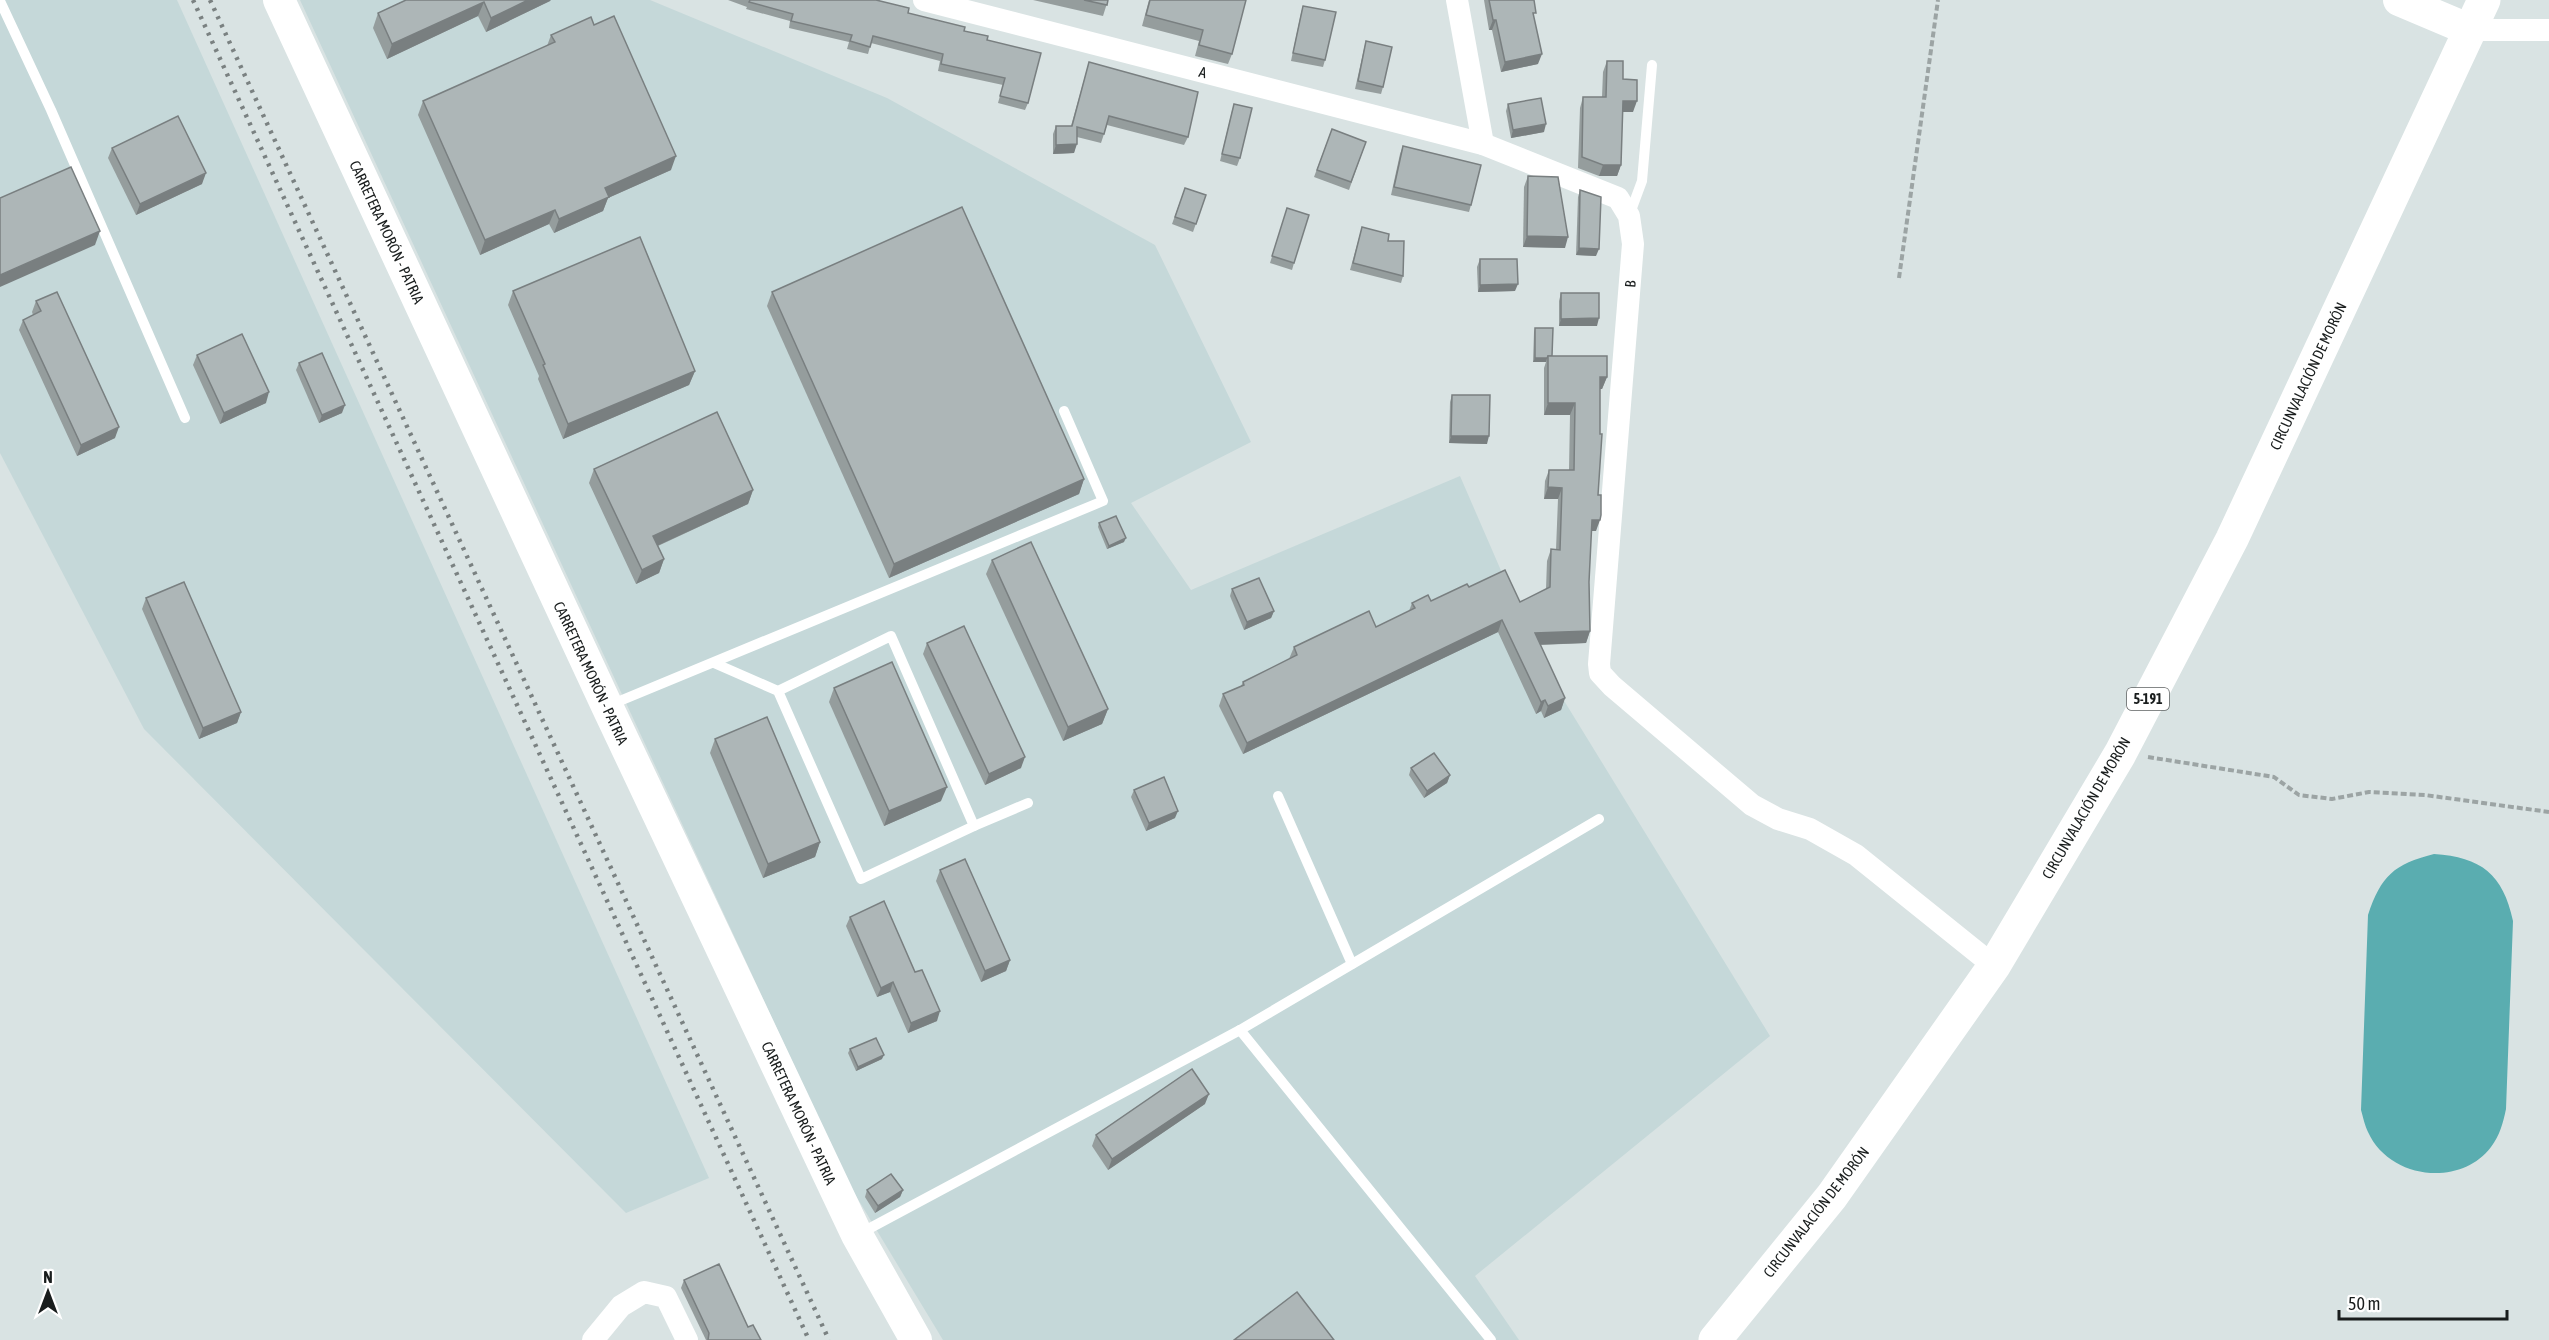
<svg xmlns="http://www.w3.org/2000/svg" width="2549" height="1340" viewBox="0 0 2549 1340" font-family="'Asap Condensed',sans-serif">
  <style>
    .built { fill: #c5d8d9 }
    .water { fill: #5aadb0 }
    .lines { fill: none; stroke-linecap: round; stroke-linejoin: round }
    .path { stroke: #9ca4a4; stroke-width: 4; stroke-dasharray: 6 3; stroke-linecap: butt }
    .lane { stroke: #fff; stroke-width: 10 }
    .street { stroke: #fff; stroke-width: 22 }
    .secondary { stroke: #fff; stroke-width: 32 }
    .primary { stroke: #fff; stroke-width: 33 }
    .rail { stroke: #7a8181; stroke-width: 4.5; stroke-dasharray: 3 6; stroke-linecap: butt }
    .wall { fill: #959d9d }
    .shaded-wall { fill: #797f80 }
    .building { fill: #adb6b7; stroke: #797f80; stroke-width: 1.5 }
    .labels { text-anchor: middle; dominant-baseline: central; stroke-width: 6; stroke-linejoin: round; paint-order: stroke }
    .shield { fill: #fff; stroke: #5e6161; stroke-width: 1.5 }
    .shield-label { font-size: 14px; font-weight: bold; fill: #191d1d }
    .street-label { font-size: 15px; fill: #191d1d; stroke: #fff }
  </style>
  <rect width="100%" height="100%" fill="#d9e3e3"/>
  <g class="built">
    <path d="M0 0H177L709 1178 626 1213 144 729 0 453Z"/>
    <path d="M300 0H650L887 98 1155 245 1251 442 1131 503 1191 590 1460 476 1519 612 1563 699 1770 1036 1475 1276 1519 1340H943L850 1186Z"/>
  </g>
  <path class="water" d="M2434 854C2481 857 2503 874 2513 921L2506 1109C2503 1123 2500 1135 2491 1147 2460 1188 2389 1179 2368 1132 2365 1126 2363 1117 2361 1110L2368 915C2381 876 2394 864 2434 854Z"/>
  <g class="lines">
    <g class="path">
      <path d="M1899 278 1938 0"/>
      <path d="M2148 757 2274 777 2299 795 2332 799 2369 792 2425 795 2549 812"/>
    </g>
    <g class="lane">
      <path d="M0 1 51 110 185 418"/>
      <path d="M1629 216 1642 181 1652 65"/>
      <path d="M714 663 778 691 861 879 974 826 891 636 778 691"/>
      <path d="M610 705 1103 501 1064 411"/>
      <path d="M1278 796 1352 964"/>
      <path d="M974 826 1028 803"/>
      <path d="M1240 1030 1491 1340"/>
      <path d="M859 1234 1240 1030 1599 819"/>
    </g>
    <g class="street">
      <path d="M924 0 1483 144 1618 198 1629 216 1633 244 1599 664 1600 673 1612 686 1752 805 1778 819 1810 829 1856 855 1994 966"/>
      <path d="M1457 0 1483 144"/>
      <path d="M2470 30H2549"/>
      <path d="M593 1340 621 1306 644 1292 666 1297 687 1340"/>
    </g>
    <g class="secondary">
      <path d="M279 0 607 706 857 1235 916 1340"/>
      <path d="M2399 0 2470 30"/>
    </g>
    <path class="primary" d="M1715 1340 1832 1196 1994 966 2120 754 2232 539 2484 0"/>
    <g class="rail">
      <path d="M193 0 809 1340"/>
      <path d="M210 0 829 1340"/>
    </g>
  </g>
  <g class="wall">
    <path d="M406 0 550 1 486 32 478 16 387 59 373 28 378 13Z"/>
    <path d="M728 0H876L908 13 987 40 1028 103 1025 110 998 103 1003 85 938 71 940 61 871 43 868 54 847 49 849 42 789 28 790 21 746 9 747 7Z"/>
    <path d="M1033 0H1108L1103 16Z"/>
    <path d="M1149 0H1246L1232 54 1228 64 1195 56 1199 41 1142 26Z"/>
    <path d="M1484 0H1534V18L1538 64 1501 72 1492 30H1489Z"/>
    <path d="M1303 6 1325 60 1323 67 1291 61 1301 13Z"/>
    <path d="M594 25 671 170 608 198 603 211 554 233 549 224 480 255 418 115 423 101 547 46 551 35Z"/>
    <path d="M1366 41 1383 87 1381 94 1355 89 1364 49Z"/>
    <path d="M1607 61 1623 79 1633 112H1622L1621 165 1617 176H1599L1578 168 1580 108 1583 97H1602L1603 72Z"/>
    <path d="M1089 62 1188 137 1184 145 1107 125 1101 143 1077 137 1074 153 1053 154V134L1056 126H1071Z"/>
    <path d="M1234 104 1240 158 1237 166 1220 161 1232 111Z"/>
    <path d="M1508 104 1544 132 1511 138 1506 111Z"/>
    <path d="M1332 129 1366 142 1349 190 1314 177Z"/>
    <path d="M1403 146 1471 205 1469 212 1391 195 1400 154Z"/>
    <path d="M112 148 202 184 136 215 108 158Z"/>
    <path d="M1528 176 1565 248 1523 247 1524 187Z"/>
    <path d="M1185 188 1206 195 1193 232 1172 224Z"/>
    <path d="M1580 190 1596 256 1576 255 1578 197Z"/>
    <path d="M1285 216 1294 263 1292 270 1270 263Z"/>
    <path d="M1362 227 1388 241 1403 276 1401 283 1350 270Z"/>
    <path d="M1480 259 1515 291 1478 292 1477 267Z"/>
    <path d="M513 291 695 371 689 385 563 439 538 379 539 376 508 305Z"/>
    <path d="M772 292 1084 479 1079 494 889 578 767 306Z"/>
    <path d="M1561 293 1597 326H1559V301Z"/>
    <path d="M36 301 115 438 77 456 19 330 23 320 33 315 32 312Z"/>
    <path d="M1535 328 1552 356 1607 377 1602 389H1600L1596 531H1591L1589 582 1590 631 1586 643 1540 645 1565 698 1561 710 1544 718 1541 711 1536 714 1498 632 1243 754 1219 706 1223 694 1241 686 1243 682 1289 659 1294 647 1376 627 1409 611 1412 603 1431 601 1469 587 1520 602 1546 589 1547 561 1551 549 1556 550 1558 499H1544L1545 481 1549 470H1569L1570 415H1544V368L1546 362H1533L1534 332Z"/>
    <path d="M197 355 266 403 220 424 193 365Z"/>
    <path d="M299 363 342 413 319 423 296 370Z"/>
    <path d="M1452 395 1487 444 1449 443 1450 402Z"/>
    <path d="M594 469 753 490 748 504 658 546 664 559 659 573 636 584 589 483Z"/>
    <path d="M1099 523 1124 542 1107 549 1098 527Z"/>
    <path d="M992 560 1108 709 1102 724 1063 741 986 574Z"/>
    <path d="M1232 589 1274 611 1271 618 1244 630 1230 596Z"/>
    <path d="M146 598 241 712 237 723 199 739 142 609Z"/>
    <path d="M927 643 1021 768 985 785 923 654Z"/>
    <path d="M834 688 941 801 884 826 829 702Z"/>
    <path d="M715 739 820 842 815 857 763 878 710 753Z"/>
    <path d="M1411 768 1450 775 1447 783 1424 798 1409 775Z"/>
    <path d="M1134 790 1175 818 1146 831 1131 797Z"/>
    <path d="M940 870 1010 960 1006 971 981 982 936 881Z"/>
    <path d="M850 917 937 1021 908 1033 890 992 877 997 846 926Z"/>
    <path d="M850 1049 882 1059 856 1071 848 1053Z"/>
    <path d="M1205 1104 1108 1170 1092 1146 1096 1135Z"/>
    <path d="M867 1190H903L900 1197 875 1213 865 1197Z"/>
    <path d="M684 1280 748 1327 761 1340H706L681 1288Z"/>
  </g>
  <g class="shaded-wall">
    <path d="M528 0H551L550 1 486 32 491 18Z"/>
    <path d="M484 2 478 16 387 59 392 44Z"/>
    <path d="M1493 20H1496L1492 30H1489Z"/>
    <path d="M1542 54 1538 64 1501 72 1505 62Z"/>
    <path d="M1623 101H1637L1633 112H1619Z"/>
    <path d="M1546 124 1544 132 1511 138 1513 130Z"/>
    <path d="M1077 144 1074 153 1053 154 1056 145Z"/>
    <path d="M676 156 671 170 608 198 603 211 554 233 559 219 605 188Z"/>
    <path d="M1603 165H1621L1617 176H1599Z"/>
    <path d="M206 173 202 184 136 215 140 204Z"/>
    <path d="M555 210 549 224 480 255 485 240Z"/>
    <path d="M100 231 95 245 0 287V275Z"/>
    <path d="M1527 236 1568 237 1565 248 1523 247Z"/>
    <path d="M1579 248 1599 249 1596 256 1576 255Z"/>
    <path d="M1518 284 1515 291 1478 292 1480 285Z"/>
    <path d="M1599 318 1597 326H1559L1561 319Z"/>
    <path d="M1535 358H1547L1546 362H1533Z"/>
    <path d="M695 371 689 385 563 439 568 424Z"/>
    <path d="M1600 377H1607L1602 389H1595Z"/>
    <path d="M269 392 266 403 220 424 224 413Z"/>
    <path d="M1548 403H1575L1570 415H1544Z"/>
    <path d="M345 405 342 413 319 423 322 415Z"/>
    <path d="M119 427 115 438 77 456 81 445Z"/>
    <path d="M1451 436H1489L1487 444 1449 443Z"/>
    <path d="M1084 479 1079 494 889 578 894 564Z"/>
    <path d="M1548 487 1562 488 1558 499H1544Z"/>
    <path d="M753 490 748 504 648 550 653 536Z"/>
    <path d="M1592 520H1600L1596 531H1587Z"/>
    <path d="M1126 538 1124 542 1107 549 1109 546Z"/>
    <path d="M664 559 659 573 636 584 642 570Z"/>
    <path d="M1274 611 1271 618 1244 630 1247 622Z"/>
    <path d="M1502 620 1498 632 1243 754 1247 743Z"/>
    <path d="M1590 631 1586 643 1530 645 1535 633Z"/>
    <path d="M1565 698 1561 710 1544 718 1548 706Z"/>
    <path d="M1545 700 1541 711 1536 714 1541 702Z"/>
    <path d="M1108 709 1102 724 1063 741 1068 727Z"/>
    <path d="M241 712 237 723 199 739 203 728Z"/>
    <path d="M1025 757 1021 768 985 785 989 774Z"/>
    <path d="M1450 775 1447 783 1424 798 1427 791Z"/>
    <path d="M947 787 941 801 884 826 889 811Z"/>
    <path d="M1178 811 1175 818 1146 831 1149 823Z"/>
    <path d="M820 842 815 857 763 878 768 864Z"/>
    <path d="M1010 960 1006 971 981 982 985 971Z"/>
    <path d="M893 982 890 992 877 997 881 988Z"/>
    <path d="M940 1011 937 1021 908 1033 911 1023Z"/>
    <path d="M884 1055 882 1059 856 1071 858 1067Z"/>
    <path d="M1209 1094 1205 1104 1108 1170 1112 1159Z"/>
    <path d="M903 1190 900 1197 875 1213 878 1206Z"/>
  </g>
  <g class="building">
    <path d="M406 0H528L491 18 484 2 392 44 378 13Z"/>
    <path d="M750 0H876L909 8 908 13 965 27 964 31 988 36 987 40 1041 53 1028 103 1000 96 1005 78 941 64 943 54 873 36 870 47 850 41 852 35 791 21 793 14 749 2Z"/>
    <path d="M1084 0H1108L1107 5Z"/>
    <path d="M1150 0H1246L1232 54 1199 45 1203 30 1146 15Z"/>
    <path d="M1489 0H1534L1536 13H1533L1542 54 1505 62 1496 20H1493Z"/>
    <path d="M1303 6 1336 12 1325 60 1293 53Z"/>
    <path d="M614 16 676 156 605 188 609 197 559 219 555 210 485 240 423 101 555 42 551 35 591 17 594 25Z"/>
    <path d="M1366 41 1392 47 1383 87 1358 81Z"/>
    <path d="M1607 61H1623V79L1637 80V101H1623L1621 165H1603L1582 157 1583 97H1606Z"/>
    <path d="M1089 62 1198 92 1188 137 1109 116 1104 134 1077 127V144L1056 145V126H1072Z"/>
    <path d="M1541 98 1546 124 1513 130 1508 104Z"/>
    <path d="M1234 104 1252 108 1240 158 1222 154Z"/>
    <path d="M178 116 206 173 140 204 112 148Z"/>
    <path d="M1332 129 1366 142 1351 182 1317 170Z"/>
    <path d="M1403 146 1481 165 1471 205 1394 187Z"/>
    <path d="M71 167 100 231 0 275V198Z"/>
    <path d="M1528 176 1558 177 1568 237 1527 236Z"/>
    <path d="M1185 188 1206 195 1196 224 1175 217Z"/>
    <path d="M1580 190 1601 197 1599 249 1579 248Z"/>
    <path d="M962 207 1084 479 894 564 772 292Z"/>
    <path d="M1287 208 1309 215 1294 263 1272 256Z"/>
    <path d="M1362 227 1389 234 1388 241H1404L1403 276 1353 263Z"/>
    <path d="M640 237 695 371 568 424 543 365 545 364 513 291Z"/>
    <path d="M1480 259H1517L1518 284 1480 285Z"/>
    <path d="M57 292 119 427 81 445 23 320 41 311 36 301Z"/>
    <path d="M1561 293H1599V318L1561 319Z"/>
    <path d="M1535 328H1553L1552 356H1548L1547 358H1535Z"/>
    <path d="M242 334 269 392 224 413 197 355Z"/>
    <path d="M322 353 345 405 322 415 299 363Z"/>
    <path d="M1548 356H1607V377H1600V434H1602L1598 495H1601V515L1600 520H1592L1589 582 1590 631 1535 633 1565 698 1548 706 1545 700 1541 702 1502 620 1247 743 1223 694 1244 685 1243 682 1297 655 1294 647 1369 611 1376 627 1415 608 1412 603 1428 595 1431 601 1467 584 1469 587 1505 570 1520 602 1550 587 1551 549 1560 550 1562 488 1548 487 1549 470H1574L1575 403H1548Z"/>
    <path d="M1452 395H1490L1489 436H1451Z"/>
    <path d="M717 412 753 490 653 536 664 559 642 570 594 469Z"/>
    <path d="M1116 516 1126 538 1109 546 1099 523Z"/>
    <path d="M1031 542 1108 709 1068 727 992 560Z"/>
    <path d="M1259 578 1274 611 1247 622 1232 589Z"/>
    <path d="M184 582 241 712 203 728 146 598Z"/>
    <path d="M964 626 1025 757 989 774 927 643Z"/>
    <path d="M892 662 947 787 889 811 834 688Z"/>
    <path d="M767 717 820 842 768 864 715 739Z"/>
    <path d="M1434 753 1450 775 1427 791 1411 768Z"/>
    <path d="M1164 777 1178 811 1149 823 1134 790Z"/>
    <path d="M965 859 1010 960 985 971 940 870Z"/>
    <path d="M884 901 915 972 922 970 940 1011 911 1023 893 982 881 988 850 917Z"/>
    <path d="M876 1038 884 1055 858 1067 850 1049Z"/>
    <path d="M1192 1069 1209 1094 1112 1159 1096 1135Z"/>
    <path d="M891 1174 903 1190 878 1206 867 1190Z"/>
    <path d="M719 1264 748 1327 753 1325 761 1340H708L709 1333 684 1280Z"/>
    <path d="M1297 1292 1334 1340H1234Z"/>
  </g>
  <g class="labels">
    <rect class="shield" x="2127" y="688" width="42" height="22" rx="4.5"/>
    <g class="shield-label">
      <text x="2148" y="699">5-191</text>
    </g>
    <g class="street-label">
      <text transform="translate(1203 72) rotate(14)">A</text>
      <text transform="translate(387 232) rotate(65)">CARRETERA MORÓN - PATRIA</text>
      <text transform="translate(1630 284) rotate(-85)">B</text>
      <text transform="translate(2308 376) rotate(-65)">CIRCUNVALACIÓN DE MORÓN</text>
      <text transform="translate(591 673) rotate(65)">CARRETERA MORÓN - PATRIA</text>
      <text transform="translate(2086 808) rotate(-60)">CIRCUNVALACIÓN DE MORÓN</text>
      <text transform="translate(799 1113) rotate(65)">CARRETERA MORÓN - PATRIA</text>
      <text transform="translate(1816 1212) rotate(-52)">CIRCUNVALACIÓN DE MORÓN</text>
    </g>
  </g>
  <g transform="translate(48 1292)" stroke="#ffffff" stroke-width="4.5" paint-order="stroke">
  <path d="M0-4.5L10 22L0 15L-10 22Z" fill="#191d1d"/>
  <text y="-9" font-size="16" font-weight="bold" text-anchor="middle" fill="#191d1d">N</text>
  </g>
  <path d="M2339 1310v9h168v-9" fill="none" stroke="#191d1d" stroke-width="3"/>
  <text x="2348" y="1310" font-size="18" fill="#191d1d" stroke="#ffffff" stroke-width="4.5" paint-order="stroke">50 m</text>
</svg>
